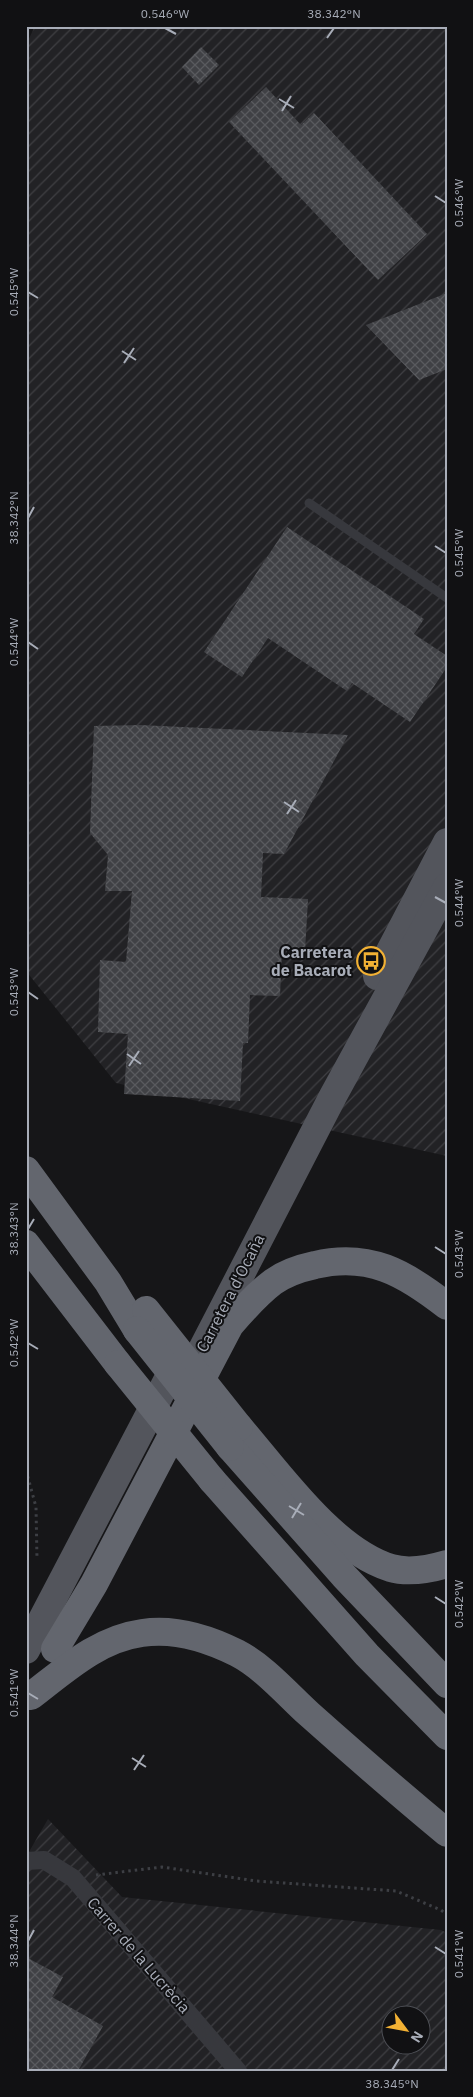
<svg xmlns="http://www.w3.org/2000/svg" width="473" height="2097" viewBox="0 0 473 2097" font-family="'IBM Plex Sans',sans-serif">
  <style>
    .industrial { fill: url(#industrial-furrows); fill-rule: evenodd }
    .building { fill: url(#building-cross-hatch) }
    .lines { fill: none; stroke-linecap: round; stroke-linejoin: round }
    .path { stroke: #3d3f44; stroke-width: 3; stroke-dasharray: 2.5 4; stroke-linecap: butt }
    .lane { stroke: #37383d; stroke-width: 9 }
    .street { stroke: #37383d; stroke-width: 18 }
    .primary { stroke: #53555c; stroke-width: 28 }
    .highway { stroke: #63666e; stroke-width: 28 }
    .highway-bridge { stroke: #63666e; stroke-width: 28 }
    .ticks { fill: none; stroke: #a8adb8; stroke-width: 2 }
    .labels { text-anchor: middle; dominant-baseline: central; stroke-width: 4; stroke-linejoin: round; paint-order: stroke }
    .poi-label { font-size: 16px; font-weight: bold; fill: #a8adb8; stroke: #111113; text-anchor: end }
    .street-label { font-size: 16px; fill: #a8adb8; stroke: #111113 }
    .neatline { fill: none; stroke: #a8adb8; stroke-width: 2 }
    .ticks-label { font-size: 12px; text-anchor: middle; fill: #a8adb8 }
  </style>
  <defs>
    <pattern id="industrial-furrows" width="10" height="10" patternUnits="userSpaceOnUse" patternTransform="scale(1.25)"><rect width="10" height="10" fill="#222225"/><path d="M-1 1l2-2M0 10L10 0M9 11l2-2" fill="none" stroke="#3f3f43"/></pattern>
    <pattern id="building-cross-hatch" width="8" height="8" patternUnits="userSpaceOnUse" patternTransform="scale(1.25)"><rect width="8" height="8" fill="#404145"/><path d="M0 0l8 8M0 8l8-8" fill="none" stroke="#595a5e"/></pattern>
  </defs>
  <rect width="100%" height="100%" fill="#161618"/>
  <g class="industrial">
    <path d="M35 26H447V1156L116 1083 26 971V45Z"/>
    <path d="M48 1819 122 1897 441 1930 447 1933V2071H26V1857ZM390 2014H420V2044H390Z"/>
  </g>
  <g class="building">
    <path d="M201 47 219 65 199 85 182 67Z"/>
    <path d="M266 87 301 125 314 113 427 234 378 280 229 122Z"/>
    <path d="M447 293V369L419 380 366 325Z"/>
    <path d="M287 527 424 619 414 634 447 656V667L410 722 352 683 347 691 268 638 242 677 204 652Z"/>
    <path d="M140 725 348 735 284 854 263 853 261 897 308 899 305 951 282 950 280 996 250 995 248 1043H243L240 1101 124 1094 128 1034 98 1032 100 960 126 962 132 891H105L108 855 90 833 94 726Z"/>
    <path d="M26 1957 63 1977 52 1997 103 2026 78 2071H26Z"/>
  </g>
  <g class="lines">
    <g class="path">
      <path d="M26 1470 36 1507 37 1559"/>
      <path d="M96 1875 162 1867 256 1881 396 1891 441 1910 447 1915"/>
    </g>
    <path class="lane" d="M309 503 447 598"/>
    <path class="street" d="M26 1861 44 1860 73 1878 238 2071"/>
    <g class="primary">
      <path d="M377 976 447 842"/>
      <path d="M182 1388 333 1096 447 887"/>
      <path d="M26 1650 180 1356"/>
    </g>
    <g class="highway">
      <path d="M26 1170 108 1282 137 1330"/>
      <path d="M26 1244 118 1364"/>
      <path d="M239 1427C278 1472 332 1550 391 1568 408 1573 430 1569 447 1564"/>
      <path d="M230 1447 344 1576 447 1684"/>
      <path d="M212 1480 367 1655 447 1736"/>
      <path d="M55 1649 94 1584 230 1325C243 1310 256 1295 273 1282 284 1274 301 1268 315 1265 369 1252 405 1273 447 1306"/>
      <path d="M31 1696C65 1670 98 1639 142 1633 174 1628 209 1639 237 1653 264 1667 287 1694 309 1714 355 1755 400 1794 447 1833"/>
    </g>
    <g class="highway-bridge">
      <path d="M146 1310 239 1427"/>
      <path d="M137 1330 230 1447"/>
      <path d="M118 1364 212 1480"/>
    </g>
  </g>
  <path class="ticks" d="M165 28 176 34M327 38 334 28M279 99 294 108M282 111 291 96M435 196 446 203M28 292 38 298M122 351 136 360M124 363 134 348M28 518 34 507M435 546 446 553M28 642 38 649M284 802 299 812M287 814 296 800M435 897 446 903M28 992 38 999M127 1054 141 1064M129 1066 139 1051M28 1229 34 1219M435 1247 446 1254M28 1343 38 1349M289 1506 304 1515M292 1518 301 1503M435 1597 446 1604M28 1693 38 1699M132 1758 146 1767M134 1770 144 1755M28 1941 34 1930M435 1947 446 1954M392 2070 399 2059"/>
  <defs>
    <symbol id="bus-ring" viewBox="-11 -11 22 22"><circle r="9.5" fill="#111113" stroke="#f2b134" stroke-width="1.5"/><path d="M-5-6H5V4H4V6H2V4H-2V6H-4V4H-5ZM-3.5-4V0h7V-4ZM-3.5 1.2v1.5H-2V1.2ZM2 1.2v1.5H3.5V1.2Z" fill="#f2b134"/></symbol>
  </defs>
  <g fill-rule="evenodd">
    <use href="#bus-ring" x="355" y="945" width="32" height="32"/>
  </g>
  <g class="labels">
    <g class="poi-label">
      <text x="352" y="952">Carretera<tspan x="352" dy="18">de Bacarot</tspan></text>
    </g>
    <g class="street-label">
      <text transform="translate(230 1293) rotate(-63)">Carretera d'Ocaña</text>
      <text transform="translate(139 1955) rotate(49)">Carrer de la Lucrècia</text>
    </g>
  </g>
  <rect width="473" height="2097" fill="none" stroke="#111113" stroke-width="55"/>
  <g transform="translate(406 2030) rotate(122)"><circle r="24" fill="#111113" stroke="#4d4f55"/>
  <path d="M0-4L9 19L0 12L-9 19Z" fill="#f2b134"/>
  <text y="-8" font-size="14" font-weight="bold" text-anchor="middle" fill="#a8adb8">N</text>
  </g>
  <rect x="28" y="28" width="418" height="2042" class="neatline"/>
  <g class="ticks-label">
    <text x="165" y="18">0.546°W</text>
    <text x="334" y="18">38.342°N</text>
    <text transform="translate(459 203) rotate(-90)" y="4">0.546°W</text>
    <text transform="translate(14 292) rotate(-90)" y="4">0.545°W</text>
    <text transform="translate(14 518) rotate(-90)" y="4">38.342°N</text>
    <text transform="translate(459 553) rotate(-90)" y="4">0.545°W</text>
    <text transform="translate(14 642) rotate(-90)" y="4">0.544°W</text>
    <text transform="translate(459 903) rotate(-90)" y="4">0.544°W</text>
    <text transform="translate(14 992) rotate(-90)" y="4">0.543°W</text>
    <text transform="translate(14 1229) rotate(-90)" y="4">38.343°N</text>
    <text transform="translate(459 1254) rotate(-90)" y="4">0.543°W</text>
    <text transform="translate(14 1343) rotate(-90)" y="4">0.542°W</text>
    <text transform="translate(459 1604) rotate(-90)" y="4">0.542°W</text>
    <text transform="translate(14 1693) rotate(-90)" y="4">0.541°W</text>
    <text transform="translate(14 1941) rotate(-90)" y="4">38.344°N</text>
    <text transform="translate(459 1954) rotate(-90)" y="4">0.541°W</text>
    <text x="392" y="2088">38.345°N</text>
  </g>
</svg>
